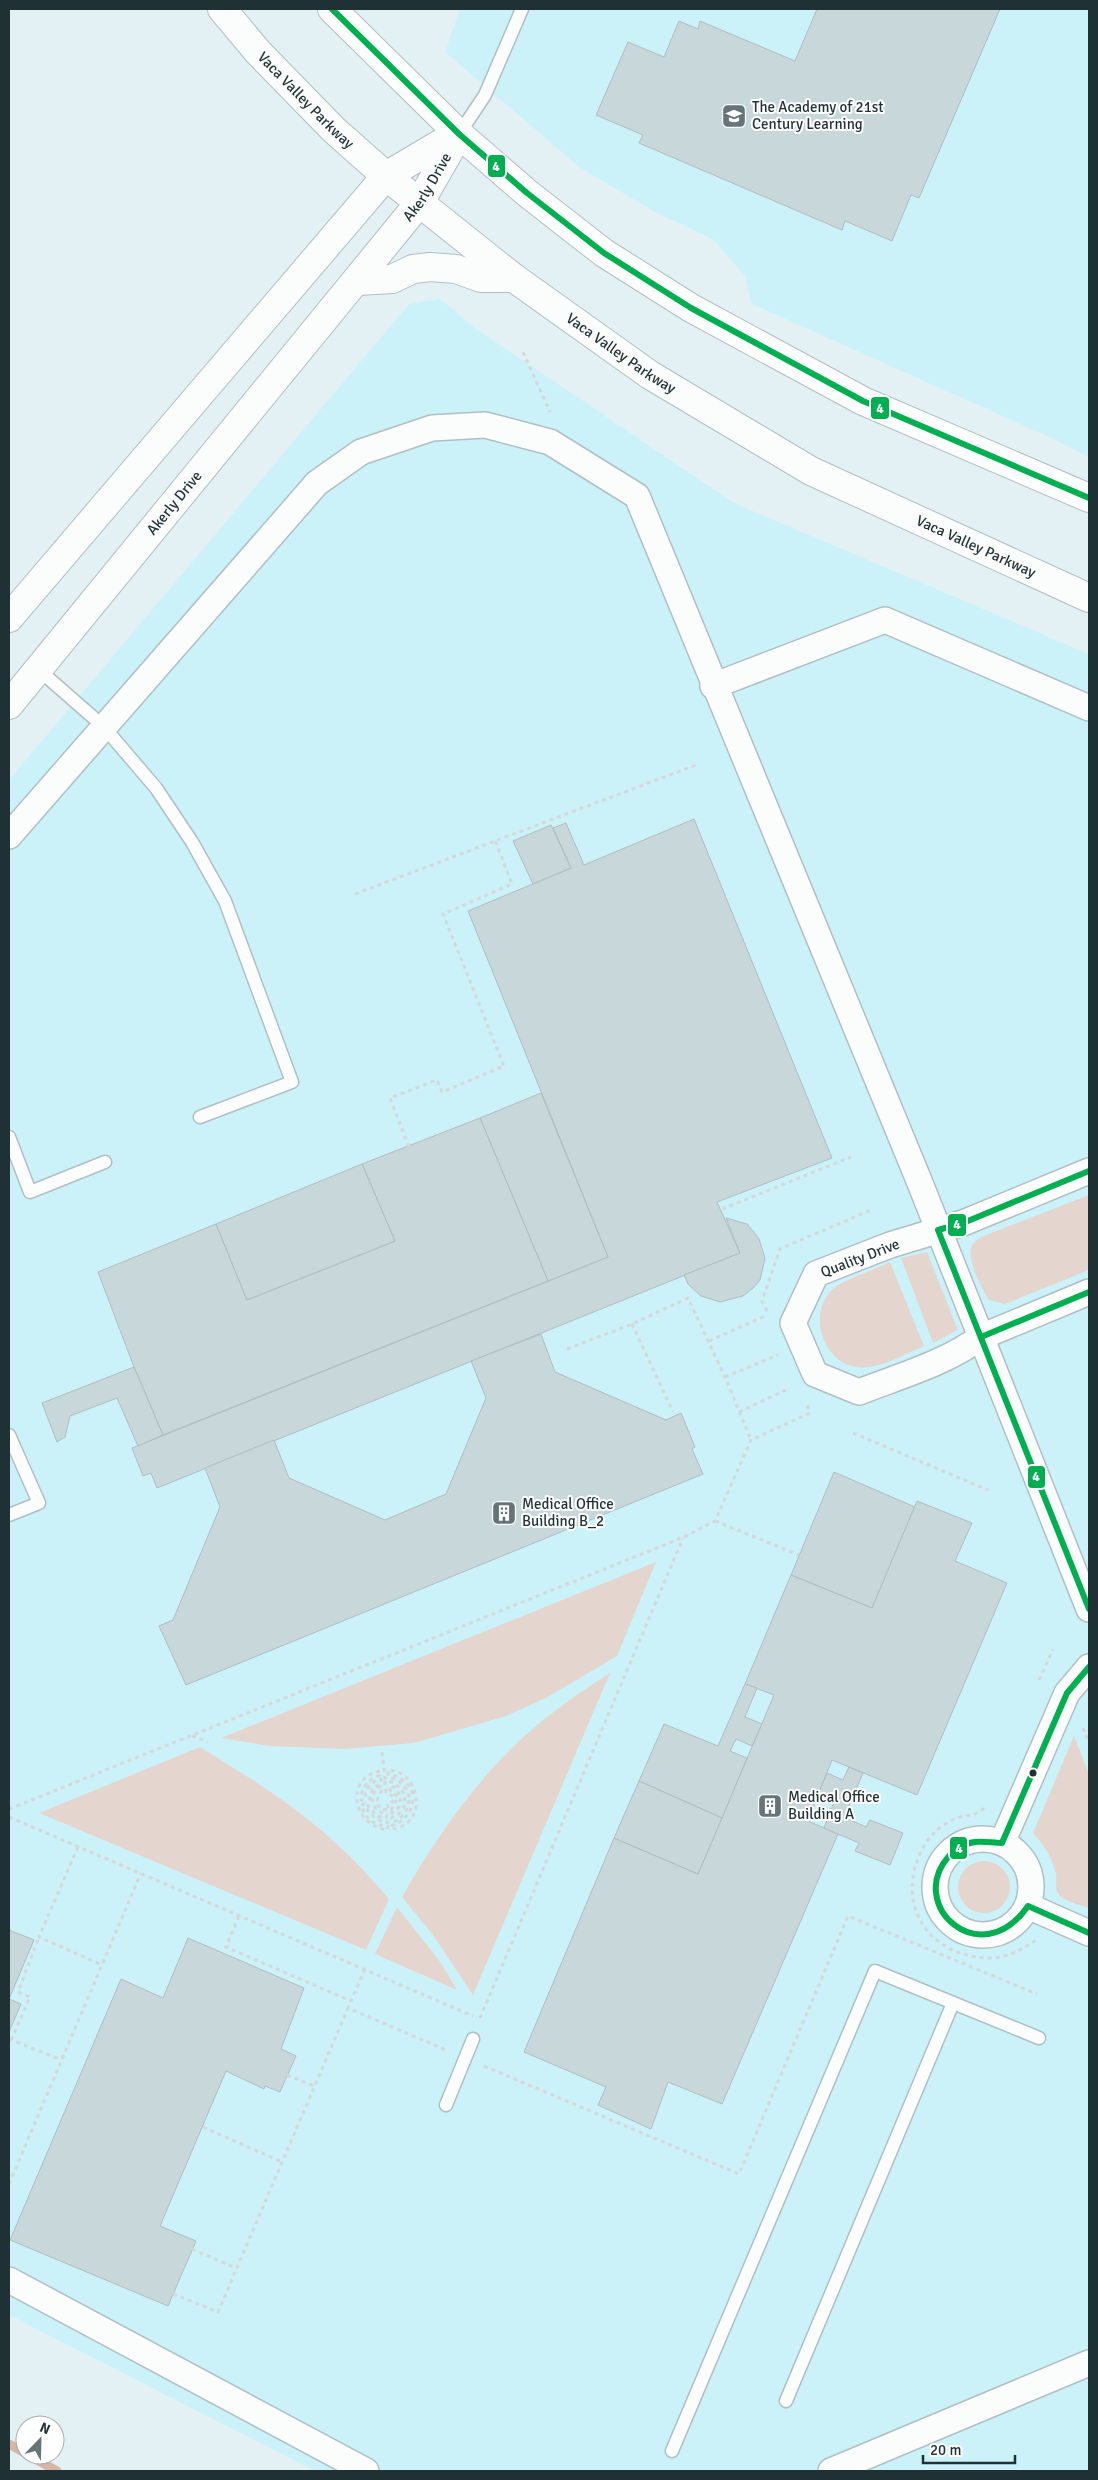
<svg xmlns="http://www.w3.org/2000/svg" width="1098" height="2480" viewBox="0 0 1098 2480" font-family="Signika,sans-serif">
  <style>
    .built { fill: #ccf2f9 }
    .green { fill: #e4d6ce }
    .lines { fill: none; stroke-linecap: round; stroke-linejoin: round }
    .stream { stroke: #d7b6a4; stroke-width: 9 }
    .building { fill: #c8d7da; stroke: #aebdc0 }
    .service-casing { stroke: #b0bfc2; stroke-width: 15 }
    .minor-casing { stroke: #b0bfc2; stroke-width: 28 }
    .tertiary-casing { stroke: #b0bfc2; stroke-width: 30 }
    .secondary-casing { stroke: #b0bfc2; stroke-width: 30 }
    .path { stroke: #d4d8d9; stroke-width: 3; stroke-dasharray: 4 4; stroke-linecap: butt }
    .service { stroke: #fbfdfd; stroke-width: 12 }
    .minor { stroke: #fbfdfd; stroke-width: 25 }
    .tertiary { stroke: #fbfdfd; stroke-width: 28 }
    .secondary { stroke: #fbfdfd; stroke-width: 28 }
    .bus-1-casing { stroke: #fff; stroke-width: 10 }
    .bus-1 { stroke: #00b050; stroke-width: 6 }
    .bus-dot { fill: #1f3135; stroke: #fff; stroke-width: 2 }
    .labels { text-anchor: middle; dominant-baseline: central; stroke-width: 4; stroke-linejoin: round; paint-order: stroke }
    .street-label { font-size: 15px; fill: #1f3135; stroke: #fff }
    .poi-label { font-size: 15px; fill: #1f3135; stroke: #fff; text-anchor: start }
    .line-badge { stroke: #fff; stroke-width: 2 }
    .badge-label { font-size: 14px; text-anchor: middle; font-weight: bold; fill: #fff }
  </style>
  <rect width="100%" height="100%" fill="#e3f1f4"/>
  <g class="built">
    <path d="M460 9H1089V458L1058 441 752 304 745 276 714 240 655 212 579 167 445 52Z"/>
    <path d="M440 299 475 328 734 503 1089 654V2471H315L9 2315V780L409 304Z"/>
  </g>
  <g class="green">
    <path d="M1089 1195V1270L1005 1304 989 1300C982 1290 967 1259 971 1248 972 1243 977 1240 981 1237Z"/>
    <path d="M927 1252 958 1330 933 1343 901 1258Z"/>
    <path d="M890 1262 924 1346C903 1355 879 1370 856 1367 821 1361 807 1311 834 1288 846 1279 876 1269 890 1262Z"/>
    <path d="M656 1562 617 1656 546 1698 506 1716 414 1743 345 1749 269 1746 221 1738Z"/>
    <path d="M610 1673 473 1995 433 1935 402 1897C441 1829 488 1762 551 1714 570 1699 590 1686 610 1673Z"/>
    <path d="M1074 1736 1089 1774V1908C1081 1905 1067 1902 1060 1896 1054 1891 1057 1881 1056 1874 1053 1858 1043 1844 1033 1833Z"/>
    <path d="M200 1747C250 1778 300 1808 342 1849 359 1864 374 1882 389 1899L366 1950 39 1813Z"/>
    <circle cx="984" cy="1887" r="26"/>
    <path d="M397 1907 441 1963 457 1990 375 1954Z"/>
  </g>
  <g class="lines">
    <g class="stream">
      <path d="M9 2444 25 2453"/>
      <path d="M28 2455 57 2471"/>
    </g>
  </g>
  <g class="building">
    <path d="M817 9H1000L919 198 911 195 892 241 845 221 842 230 639 143 643 135 596 115 628 42 664 57 679 21 698 29 700 21 795 61Z"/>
    <path d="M694 819 832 1158 717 1202 740 1253 157 1488 151 1473 143 1476 132 1448 608 1257 468 911 571 868 553 828 566 823 584 865Z"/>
    <path d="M551 825 571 868 533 884 513 841Z"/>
    <path d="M541 1093 608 1257 548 1281 480 1118Z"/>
    <path d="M480 1118 548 1281 163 1435 134 1367 98 1272 216 1224 247 1300 395 1241 362 1164Z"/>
    <path d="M362 1164 395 1241 247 1300 216 1224Z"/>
    <path d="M726 1218 747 1224 753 1231 759 1239 765 1258 760 1280 753 1288 743 1296 720 1302 701 1296 688 1284 684 1275 740 1253Z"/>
    <path d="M541 1334 555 1372 666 1420 681 1413 695 1447 692 1449 703 1474 186 1685 159 1626 173 1620 220 1507 205 1468 274 1440 289 1478 385 1520 446 1494 486 1398 471 1361Z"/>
    <path d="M134 1367 163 1435 138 1446 117 1398 70 1416 65 1437 57 1442 42 1403Z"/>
    <path d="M834 1472 915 1507 872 1608 791 1575Z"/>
    <path d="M917 1501 972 1523 955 1561 1007 1583 917 1795 832 1760 808 1821 838 1834 722 2104 668 2082 651 2129 598 2105 606 2087 524 2052 614 1838 698 1874 774 1695 745 1684 791 1575 872 1608Z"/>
    <path d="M745 1684 757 1688 745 1717 762 1724 752 1746 736 1739 730 1751 747 1758 722 1818 639 1781 664 1724 718 1746Z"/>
    <path d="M849 1767 863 1773 844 1817 866 1827 870 1820 903 1833 890 1865 855 1851 859 1843 824 1828 834 1802 818 1795 827 1773 843 1780Z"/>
    <path d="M639 1781 722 1818 698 1874 614 1838Z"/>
    <path d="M9 1930 34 1940 9 1999 21 2004 9 2032Z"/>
    <path d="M188 1938 304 1988 281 2049 296 2056 280 2092 265 2086 264 2089 226 2071 160 2226 196 2241 168 2306 10 2240 121 1979 163 1998Z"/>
  </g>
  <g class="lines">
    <defs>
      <g id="service">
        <path d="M459 134 485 95 522 9"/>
        <path d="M39 670 103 726 156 788 192 842 225 901 292 1082 200 1117"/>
        <path d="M9 1137 30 1192 105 1162"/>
        <path d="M9 1435 39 1503 9 1515"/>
        <path d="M446 2105 473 2039"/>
        <path d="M786 2401 953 2003"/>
        <path d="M672 2451 875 1971 1039 2038"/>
      </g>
      <g id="minor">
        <path d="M713 686 885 620 1089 708"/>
        <path d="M9 836 317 483 361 452 432 428 485 425 550 442 637 496 920 1183 1089 1609"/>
        <path d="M1089 1171 963 1223 890 1245 816 1274 793 1323 815 1374 859 1392C900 1376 946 1363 981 1337L1089 1292"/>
        <circle cx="983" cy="1887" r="48"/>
        <path d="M1002 1843 1067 1693 1089 1667"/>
        <path d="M1028 1906 1089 1933"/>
        <path d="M9 2280 366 2471"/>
        <path d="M831 2471 1089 2363"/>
      </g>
      <g id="tertiary">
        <path d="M9 618 386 176 457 134"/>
        <path id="s1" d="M9 705 402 224 420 202 459 134"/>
      </g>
      <g id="secondary">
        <path id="s2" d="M222 9 258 52 334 130 386 176 514 278 650 375 811 471 1089 598"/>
        <path d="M332 9 459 134 527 193 604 253 691 308 863 401 1089 498"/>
        <path d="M358 281 392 279 413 269 430 267 456 269 481 278H514"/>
      </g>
    </defs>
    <use href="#service" class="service-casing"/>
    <use href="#minor" class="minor-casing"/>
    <use href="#tertiary" class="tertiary-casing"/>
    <use href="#secondary" class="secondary-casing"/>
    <g class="path">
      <path d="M523 352 550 412"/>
      <path d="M355 894 696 765"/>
      <path d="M409 1147 390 1098 437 1080 442 1092 504 1066 443 914 512 884 495 840"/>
      <path d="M722 1209 851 1157"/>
      <path d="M767 1311 762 1301 780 1249 873 1209"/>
      <path d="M632 1324 673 1412"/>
      <path d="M709 1341 765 1316"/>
      <path d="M567 1349 632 1324 688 1298 725 1377 751 1440"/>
      <path d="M725 1377 778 1355"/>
      <path d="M739 1412 790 1388"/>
      <path d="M853 1433 988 1490"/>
      <path d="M715 1521 799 1555"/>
      <path d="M1039 1680 1053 1649"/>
      <path d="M1083 1728 1089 1742"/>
      <path d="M192 1736 208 1742"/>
      <path d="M382 1752 385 1778C397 1777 405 1784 409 1796L413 1795C410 1783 400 1776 388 1774V1770C422 1772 428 1825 392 1829L391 1826C404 1821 411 1814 413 1800H409C405 1829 376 1829 364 1804L361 1805C365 1818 374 1826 388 1826L387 1830C351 1824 345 1778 380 1771V1775C368 1780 361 1787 361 1800H364C366 1789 370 1782 381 1779V1783L372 1789 368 1806 377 1816 386 1818 387 1815 376 1810 372 1799 375 1790 381 1786 382 1790 376 1802 381 1809 391 1810 398 1799 394 1791 390 1790V1786L394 1787 401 1796 399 1807 390 1814 391 1818 400 1813 404 1807 405 1794 395 1783 385 1781 386 1793 393 1796 394 1800 388 1807 387 1800"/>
      <path d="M984 1808C978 1815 969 1815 960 1817 944 1822 931 1833 923 1848 893 1903 928 1958 991 1958 1008 1958 1022 1949 1036 1940"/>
      <path d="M9 1809 684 1537 715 1521 751 1440 810 1413 806 1402"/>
      <path d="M9 1817 473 2016"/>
      <path d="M78 1847 39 1937 102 1965"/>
      <path d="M239 1916 226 1947 351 2001"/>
      <path d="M365 1969 348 2008 446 2050"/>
      <path d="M480 2018 683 1538"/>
      <path d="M9 2039 61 2060"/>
      <path d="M11 2040 30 1997 18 1992 39 1937"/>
      <path d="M484 2066 739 2174 848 1916 1037 1994"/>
      <path d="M287 2075 314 2086"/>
      <path d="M203 2127 282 2162"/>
      <path d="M9 2184 141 1873"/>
      <path d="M192 2249 236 2268"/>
      <path d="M173 2294 218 2312 348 2008"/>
    </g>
    <use href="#service" class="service"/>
    <use href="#minor" class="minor"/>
    <use href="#tertiary" class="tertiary"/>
    <use href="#secondary" class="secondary"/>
    <defs>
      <g id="bus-1">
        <path d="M332 9 459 134 527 193 604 253 691 308 863 401 1089 498"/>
        <path d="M1089 1171 963 1223 938 1230 1089 1609"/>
        <path d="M981 1337 1089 1292"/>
        <path d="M1089 1667 1067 1693 1002 1843C993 1843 984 1841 975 1842 966 1843 955 1849 949 1856 905 1905 981 1974 1028 1906L1089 1933"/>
      </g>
    </defs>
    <use href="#bus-1" class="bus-1-casing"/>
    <use href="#bus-1" class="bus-1"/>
  </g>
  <defs>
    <symbol id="school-square" viewBox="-11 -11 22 22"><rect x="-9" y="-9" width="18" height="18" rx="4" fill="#647478" stroke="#fff"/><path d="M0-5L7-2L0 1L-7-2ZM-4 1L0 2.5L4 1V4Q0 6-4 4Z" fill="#fff"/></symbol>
    <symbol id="building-square" viewBox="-11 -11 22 22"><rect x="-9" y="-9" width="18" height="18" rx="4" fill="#647478" stroke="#fff"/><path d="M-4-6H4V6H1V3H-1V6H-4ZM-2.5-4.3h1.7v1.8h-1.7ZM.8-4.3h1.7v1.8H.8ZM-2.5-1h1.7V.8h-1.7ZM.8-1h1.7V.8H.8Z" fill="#fff"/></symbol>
  </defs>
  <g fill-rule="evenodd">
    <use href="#school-square" x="720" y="102" width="28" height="28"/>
    <use href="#building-square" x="490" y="1499" width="28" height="28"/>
    <use href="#building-square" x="756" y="1792" width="28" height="28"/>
  </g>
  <circle class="bus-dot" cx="1033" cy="1773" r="4.5"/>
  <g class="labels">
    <g class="street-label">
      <text stroke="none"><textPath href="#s2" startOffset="124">Vaca Valley Parkway</textPath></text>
      <text stroke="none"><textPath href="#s1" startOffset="666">Akerly Drive</textPath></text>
      <text stroke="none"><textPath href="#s2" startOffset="529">Vaca Valley Parkway</textPath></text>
      <text stroke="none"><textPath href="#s1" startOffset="261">Akerly Drive</textPath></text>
      <text stroke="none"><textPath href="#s2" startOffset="934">Vaca Valley Parkway</textPath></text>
      <text transform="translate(860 1258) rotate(-21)">Quality Drive</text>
    </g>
    <g class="poi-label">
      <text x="752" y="107">The Academy of 21st<tspan x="752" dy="17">Century Learning</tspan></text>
      <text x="522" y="1504">Medical Office<tspan x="522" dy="17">Building B_2</tspan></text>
      <text x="788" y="1797">Medical Office<tspan x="788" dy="17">Building A</tspan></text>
    </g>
  </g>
  <g class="line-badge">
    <rect x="487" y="154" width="19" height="24" rx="5" fill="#00b050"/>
    <rect x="870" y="396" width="20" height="24" rx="5" fill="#00b050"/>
    <rect x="947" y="1213" width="20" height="24" rx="5" fill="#00b050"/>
    <rect x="1027" y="1465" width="19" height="24" rx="5" fill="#00b050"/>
    <rect x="949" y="1836" width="19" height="24" rx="5" fill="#00b050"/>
  </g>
  <g class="badge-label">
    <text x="496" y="171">4</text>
    <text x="880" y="413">4</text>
    <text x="957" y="1229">4</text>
    <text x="1036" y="1481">4</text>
    <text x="959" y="1853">4</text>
  </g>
  <rect width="1098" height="2480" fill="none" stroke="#1f3135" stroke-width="20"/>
  <g transform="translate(40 2440) rotate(23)"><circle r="24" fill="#ffffff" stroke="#a5adae"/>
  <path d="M0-4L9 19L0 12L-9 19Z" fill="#647478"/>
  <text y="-8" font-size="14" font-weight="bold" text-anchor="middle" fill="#1f3135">N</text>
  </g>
  <path d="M923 2455v8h92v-8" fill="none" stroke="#1f3135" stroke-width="2.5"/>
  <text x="930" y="2455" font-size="15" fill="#1f3135" stroke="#ffffff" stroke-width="4" paint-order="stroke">20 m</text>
</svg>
